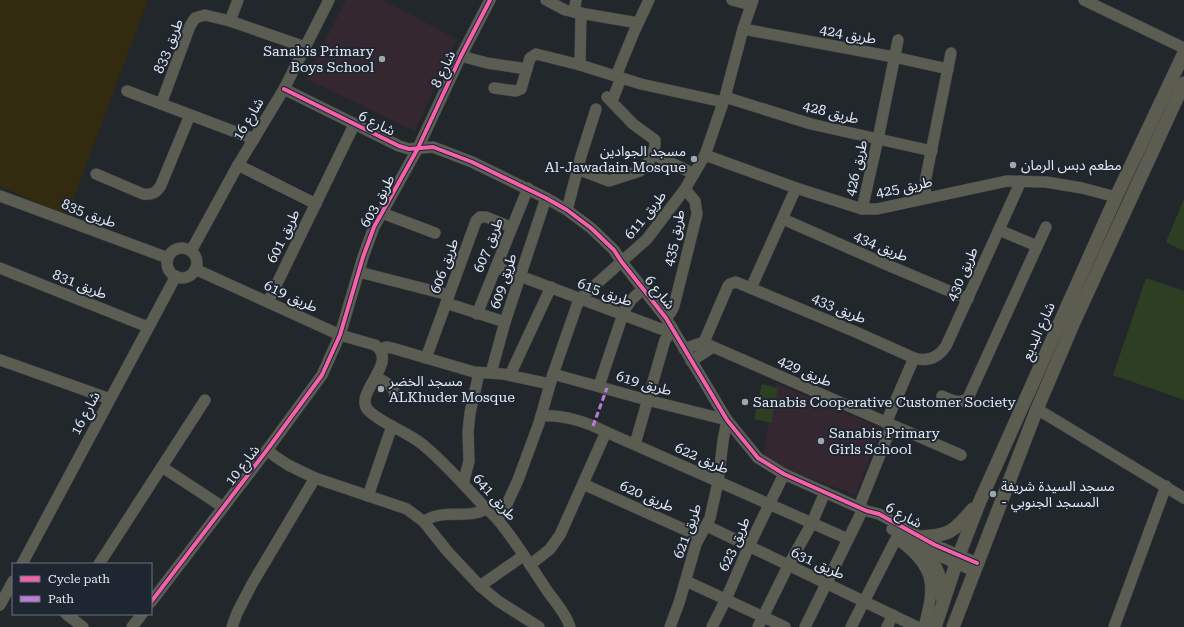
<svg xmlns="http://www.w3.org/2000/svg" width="1184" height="627" viewBox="0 0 1184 627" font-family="'Roboto Serif','Noto Sans Arabic',serif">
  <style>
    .education { fill: #342730 }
    .green { fill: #2e3e22 }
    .sand { fill: #322b0f }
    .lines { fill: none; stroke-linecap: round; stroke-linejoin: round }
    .minor-casing { stroke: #3e4247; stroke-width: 12 }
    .major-casing { stroke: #3e4247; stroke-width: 14 }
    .minor { stroke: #5b5c52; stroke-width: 11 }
    .major { stroke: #5c5d50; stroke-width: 13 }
    .quiet { stroke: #bd7bd9; stroke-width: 3; stroke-dasharray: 6 3; stroke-linecap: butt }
    .cycleway-casing { stroke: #1d2631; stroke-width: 6 }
    .cycleway { stroke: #f560ab; stroke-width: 4 }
    .poi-dot { fill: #a0a6ad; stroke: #1d2631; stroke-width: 1.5 }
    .labels { text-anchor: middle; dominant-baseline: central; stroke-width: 4; stroke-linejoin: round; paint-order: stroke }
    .street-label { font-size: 14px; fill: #e4eaf2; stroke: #1d2631 }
    .poi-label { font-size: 14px; fill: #e4eaf2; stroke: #1d2631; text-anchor: start }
  </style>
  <rect width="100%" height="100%" fill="#22272c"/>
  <g class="education">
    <path d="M346 0H382L457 39 415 131 306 79Z"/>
    <path d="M776 383 881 428 855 495 797 473 763 457Z"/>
  </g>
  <g class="green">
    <path d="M1184 199V251L1166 242Z"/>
    <path d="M1146 278 1184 291V400L1113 375Z"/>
    <path d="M762 384 778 388 771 423 754 419Z"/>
  </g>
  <path class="sand" d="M0 0H148L67 216 0 186Z"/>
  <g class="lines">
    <defs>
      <g id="minor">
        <path d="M546 0 565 10 574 12 638 23"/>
        <path d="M732 0 751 5"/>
        <path d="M1084 0 1184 48"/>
        <path d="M574 12 576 0"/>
        <path d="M230 21 238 0"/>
        <path d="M743 29 894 57 948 69"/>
        <path d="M461 56 487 63 527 69"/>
        <path d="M580 65 581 13"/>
        <path d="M616 76 634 32 649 0"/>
        <path d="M494 88 516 91 521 89 530 58 536 54 580 65 641 84 723 102"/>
        <path d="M284 89 399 146 409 149 433 147 472 162 546 198 567 210 591 228 614 250 621 261 666 318 727 420 758 458 784 474 867 511 879 514 935 545 977 563"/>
        <path d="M127 91 254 139"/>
        <path d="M725 97 811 124 932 151"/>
        <path d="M612 101 621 78"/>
        <path d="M161 104 190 26 195 18 205 15 209 16 230 21 305 47"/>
        <path d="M653 154 694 174"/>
        <path d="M705 155 796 188 862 209H877L1007 181 1046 182 1082 188 1116 197"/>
        <path d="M238 165 316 204"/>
        <path d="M577 169 609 181 640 171C649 164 656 151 655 140L633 124 607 97"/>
        <path d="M96 174 143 194C151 195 157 193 161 185L190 115"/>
        <path d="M0 196 168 258"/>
        <path d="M926 198 925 188 926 177 951 53"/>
        <path d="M862 209 878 139 898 40"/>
        <path d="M567 210 581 156 596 109"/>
        <path d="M382 213 435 233"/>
        <path d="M783 219 885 264 968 299"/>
        <path d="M999 230 1037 246"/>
        <circle cx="182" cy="263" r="15"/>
        <path d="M191 251 238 165 284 89 329 0"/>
        <path d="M496 267 661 329H666L671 326"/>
        <path d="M0 268 148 327"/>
        <path d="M195 269 340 335 375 345C401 363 349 395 370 412 386 426 406 431 422 444 443 461 461 482 480 502 485 508 492 513 497 519 515 540 530 565 546 589 554 601 566 613 570 627"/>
        <path d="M359 272 449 295"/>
        <path d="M751 288 796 188"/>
        <path d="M268 302 354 125"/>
        <path d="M446 303 505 322"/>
        <path d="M477 314 528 188"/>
        <path d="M666 318 671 312 674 306 697 214 695 201 685 189"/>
        <path d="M704 342 728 286 730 284 736 282 858 333 914 358C927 362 938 358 946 346L1021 181"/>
        <path d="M704 342 711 346 961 455"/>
        <path d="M684 349 704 342"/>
        <path d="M381 350 386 347 392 348 474 372 503 374 550 384"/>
        <path d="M426 358 476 221 480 217H486L511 227"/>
        <path d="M0 360 110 399"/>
        <path d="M691 361 713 347"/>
        <path d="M491 373 505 322 546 198"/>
        <path d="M553 374 647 400 727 420 723 441 718 482 710 518 696 544 679 603 670 627"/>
        <path d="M510 375 551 287"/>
        <path d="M376 377C385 382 396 386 395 398"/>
        <path d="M599 386 624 311 631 300 643 289"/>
        <path d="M942 396C951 400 960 405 968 398L1046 227"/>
        <path d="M1037 409 1184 498"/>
        <path d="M541 416C562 414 587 422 606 432L848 539"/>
        <path d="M886 423 914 358"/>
        <path d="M635 444 665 340 673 329"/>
        <path d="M267 450 276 457 288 465 315 478 407 509 424 522 448 552 480 586 498 601 539 627"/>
        <path d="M162 467 223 507"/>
        <path d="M463 484 469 461 468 432 470 413 479 373"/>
        <path d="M583 484 699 536"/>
        <path d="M368 496 392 426"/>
        <path d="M859 507 892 425"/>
        <path d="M497 518 503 512 507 504 518 480 539 423 553 374 577 305 584 295 647 239 685 189 705 155 725 97 743 29 753 0"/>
        <path d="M424 522C440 508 468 520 486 509"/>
        <path d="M707 526 917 627"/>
        <path d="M892 529 926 550 974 571"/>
        <path d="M900 541C936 568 935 586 924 627"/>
        <path d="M22 564 176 276"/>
        <path d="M99 564 205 400"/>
        <path d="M530 565 550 549 560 535 606 432"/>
        <path d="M686 581 785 627"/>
        <path d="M480 586 523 556"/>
        <path d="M151 602 267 450 322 375 340 335 363 257 374 227 418 148 461 56 490 0"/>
        <path d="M0 605 13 581"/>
        <path d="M66 614 83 627"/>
        <path d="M132 627 142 614"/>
        <path d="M232 627 237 613 252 584 315 478"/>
        <path d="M712 627 726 599 749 546 784 474"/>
        <path d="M758 627 788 566 812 523 825 492"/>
        <path d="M805 627 863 509"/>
        <path d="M851 627 899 533"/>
        <path d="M887 627 893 615"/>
        <path d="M1114 627 1166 486"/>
      </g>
      <g id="major">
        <path d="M920 537C950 536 954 531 973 509"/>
        <path d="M914 543C933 562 942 570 942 598"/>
        <path d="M935 627 959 555 980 501 1116 197 1184 53"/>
        <path d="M953 627 1037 409 1074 322 1184 83"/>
      </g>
    </defs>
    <use href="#minor" class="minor-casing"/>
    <use href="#major" class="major-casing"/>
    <use href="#minor" class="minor"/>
    <use href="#major" class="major"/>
    <path class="quiet" d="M593 426 607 388"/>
    <defs>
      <g id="cycleway">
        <path d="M284 89 399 146 409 149 433 147 472 162 546 198 567 210 591 228 614 250 621 261 666 318 727 420 758 458 784 474 867 511 879 514 935 545 977 563"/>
        <path d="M151 602 267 450 322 375 340 335 363 257 374 227 418 148 461 56 490 0"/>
      </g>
    </defs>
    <use href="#cycleway" class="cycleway-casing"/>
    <use href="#cycleway" class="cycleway"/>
  </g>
  <g class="poi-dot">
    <circle cx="382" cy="59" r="4"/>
    <circle cx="694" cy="159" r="4"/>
    <circle cx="1013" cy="165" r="4"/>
    <circle cx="381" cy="389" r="4"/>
    <circle cx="745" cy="402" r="4"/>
    <circle cx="821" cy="441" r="4"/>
    <circle cx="993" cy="494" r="4"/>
  </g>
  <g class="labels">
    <g class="street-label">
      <text transform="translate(848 34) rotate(10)">طريق 424</text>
      <text transform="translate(168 46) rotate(-68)">طريق 833</text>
      <text transform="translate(443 69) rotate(-65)">شارع 8</text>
      <text transform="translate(831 112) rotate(14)">طريق 428</text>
      <text transform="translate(248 119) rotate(-59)">شارع 16</text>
      <text transform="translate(377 123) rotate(26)">شارع 6</text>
      <text transform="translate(856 168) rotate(-77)">طريق 426</text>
      <text transform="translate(904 187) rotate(-12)">طريق 425</text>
      <text transform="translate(377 201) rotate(-62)">طريق 603</text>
      <text transform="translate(89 213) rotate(21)">طريق 835</text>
      <text transform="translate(645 215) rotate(-51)">طريق 611</text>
      <text transform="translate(283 236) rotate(-64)">طريق 601</text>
      <text transform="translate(674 238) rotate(-78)">طريق 435</text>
      <text transform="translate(488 245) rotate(-68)">طريق 607</text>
      <text transform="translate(881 246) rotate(23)">طريق 434</text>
      <text transform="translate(444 266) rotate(-70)">طريق 606</text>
      <text transform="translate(962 274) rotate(-66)">طريق 430</text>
      <text transform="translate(503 281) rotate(-72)">طريق 609</text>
      <text transform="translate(80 284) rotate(22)">طريق 831</text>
      <text transform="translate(605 292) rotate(20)">طريق 615</text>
      <text transform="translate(660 292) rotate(51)">شارع 6</text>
      <text transform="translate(291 296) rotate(25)">طريق 619</text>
      <text transform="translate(839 308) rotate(23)">طريق 433</text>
      <text transform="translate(1038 331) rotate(-66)">شارع البديع</text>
      <text transform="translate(805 371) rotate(24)">طريق 429</text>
      <text transform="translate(644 383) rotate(16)">طريق 619</text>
      <text transform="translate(85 413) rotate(-62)">شارع 16</text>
      <text transform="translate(702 458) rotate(24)">طريق 622</text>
      <text transform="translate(242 465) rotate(-52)">شارع 10</text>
      <text transform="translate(647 496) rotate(24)">طريق 620</text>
      <text transform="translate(495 497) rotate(48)">طريق 641</text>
      <text transform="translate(904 515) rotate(28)">شارع 6</text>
      <text transform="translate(687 531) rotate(-70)">طريق 621</text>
      <text transform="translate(734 544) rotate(-66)">طريق 623</text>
      <text transform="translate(818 563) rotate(25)">طريق 631</text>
    </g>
    <g class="poi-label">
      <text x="374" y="51" text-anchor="end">Sanabis Primary<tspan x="374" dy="16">Boys School</tspan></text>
      <text x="686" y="151" text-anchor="end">مسجد الجوادين<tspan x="686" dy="16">Al-Jawadain Mosque</tspan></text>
      <text x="1021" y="165">مطعم دبس الرمان</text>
      <text x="389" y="381">مسجد الخضر<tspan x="389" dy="16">ALKhuder Mosque</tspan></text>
      <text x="753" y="402">Sanabis Cooperative Customer Society</text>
      <text x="829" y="433">Sanabis Primary<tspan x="829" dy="16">Girls School</tspan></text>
      <text x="1001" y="486">مسجد السيدة شريفة<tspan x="1001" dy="16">- المسجد الجنوبي</tspan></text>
    </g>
  </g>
  <rect x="12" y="563" width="140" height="52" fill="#1d2631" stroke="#6d747e"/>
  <rect x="20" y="576" width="20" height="6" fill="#f560ab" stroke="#6d747e"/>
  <text x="48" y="583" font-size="12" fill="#e4eaf2">Cycle path</text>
  <rect x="20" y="596" width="20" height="6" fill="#bd7bd9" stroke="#6d747e"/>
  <text x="48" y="603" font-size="12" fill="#e4eaf2">Path</text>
</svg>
